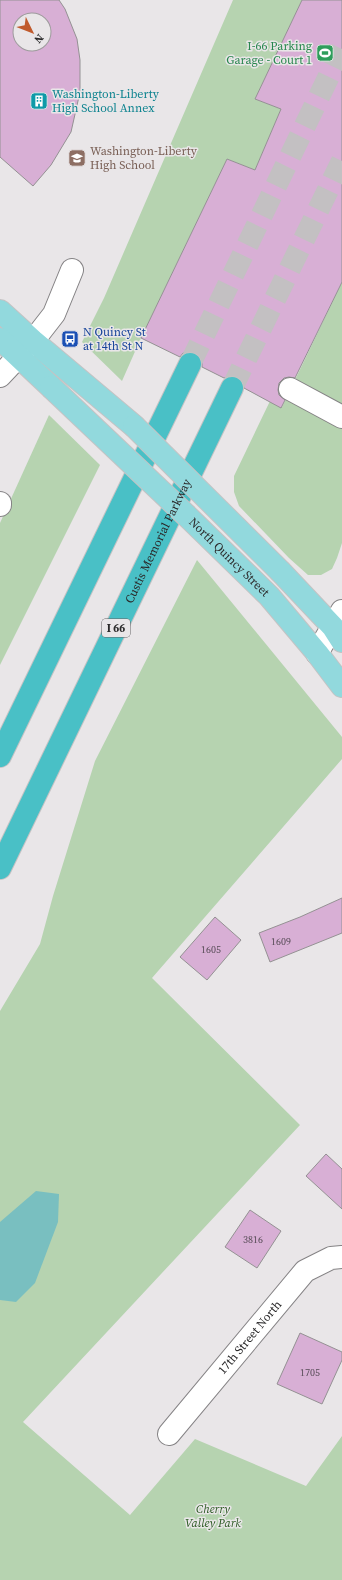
<svg xmlns="http://www.w3.org/2000/svg" width="342" height="1580" viewBox="0 0 342 1580" font-family="'Source Serif 4',serif">
  <style>
    .green { fill: #b6d3b0 }
    .water { fill: #79bfc0 }
    .building { fill: #d8afd5; stroke: #949193; fill-rule: evenodd }
    .lines { fill: none; stroke-linecap: round; stroke-linejoin: round }
    .highway-tunnel { stroke: #c3c0c2; stroke-width: 22; stroke-dasharray: 22 11; stroke-linecap: butt }
    .minor-casing { stroke: #858385; stroke-width: 24 }
    .major-casing { stroke: #c4c3c4; stroke-width: 24 }
    .highway-casing { stroke: #c4c3c4; stroke-width: 24 }
    .minor { stroke: #fff; stroke-width: 22 }
    .major { stroke: #92d9dd; stroke-width: 22 }
    .highway { stroke: #49c0c6; stroke-width: 22 }
    .major-bridge-casing { stroke: #c4c3c4; stroke-width: 24; stroke-linecap: butt }
    .major-bridge { stroke: #92d9dd; stroke-width: 22 }
    .labels { text-anchor: middle; dominant-baseline: central; stroke-width: 3; stroke-linejoin: round; paint-order: stroke }
    .number-label { font-size: 10px; fill: #564b56 }
    .shield { fill: #e9e6e8; stroke: #646264; stroke-width: 1 }
    .shield-label { font-size: 11px; font-weight: bold; fill: #2b2a2b }
    .leisure-label { font-size: 12px; fill: #27864d; stroke: #e9e6e8; text-anchor: end }
    .culture-label { font-size: 12px; fill: #0d838f; stroke: #e9e6e8; text-anchor: start }
    .education-label { font-size: 12px; fill: #785e54; stroke: #e9e6e8; text-anchor: start }
    .transit-label { font-size: 12px; fill: #164399; stroke: #e9e6e8; text-anchor: start }
    .street-label { font-size: 12px; fill: #2b2a2b; stroke: #e9e6e8 }
    .park-label { font-size: 12px; font-style: italic; fill: #2b5a22; stroke: #e9e6e8 }
  </style>
  <rect width="100%" height="100%" fill="#e9e6e8"/>
  <g class="green">
    <path d="M233 0H302L255 99 281 109 255 170 227 159 141 338 122 381 82 342 104 298Z"/>
    <path d="M342 282V543L337 558 332 569 321 575H308L289 558 239 506 234 492V476L270 401 282 407Z"/>
    <path d="M49 415 100 465 0 665V523Z"/>
    <path d="M197 560 342 737V759L152 978 300 1125 23 1422 130 1515 195 1439 306 1486 342 1436V1580H0V1011L40 944 53 896 95 761Z"/>
  </g>
  <path class="water" d="M36 1191 59 1194 58 1222 35 1283 16 1302 0 1300V1222Z"/>
  <g class="building">
    <path d="M0 0H59L65 9 77 39 80 60V92L71 132 51 165 33 186 0 157ZM20 20H44V44H20Z"/>
    <path d="M302 0H342V282L295 378 289 377 284 378 279 383 278 390 279 395 285 400 281 408 244 388 243 381 238 377 231 376 224 378 202 367V363L201 357 196 353 189 352 183 353 180 357 141 338 227 159 255 170 281 109 255 99Z"/>
    <path d="M342 898V933L270 962 259 933 300 917Z"/>
    <path d="M215 917 241 940 207 980 180 957Z"/>
    <path d="M326 1154 342 1169V1209L306 1176Z"/>
    <path d="M250 1210 281 1231 257 1268 225 1247Z"/>
    <path d="M300 1333 342 1352V1360L322 1404 277 1384Z"/>
  </g>
  <g class="lines">
    <g class="highway-tunnel">
      <path d="M190 364 342 49"/>
      <path d="M232 388 342 161"/>
    </g>
    <defs>
      <g id="minor">
        <path d="M0 376 33 341 54 314 72 270"/>
        <path d="M290 389 342 417"/>
        <path d="M0 503V505"/>
        <path d="M317 653 342 611"/>
        <path id="s1" d="M169 1434 305 1271 331 1258 342 1257"/>
      </g>
      <g id="major">
        <path d="M0 311 33 341 134 426"/>
        <path d="M0 339 51 387"/>
        <path id="s2" d="M187 516 269 596 317 653 342 686"/>
        <path d="M281 572 333 627 342 641"/>
      </g>
      <g id="highway">
        <path d="M0 756 190 364"/>
        <path id="s3" d="M0 868 232 388"/>
      </g>
    </defs>
    <use href="#minor" class="minor-casing"/>
    <use href="#major" class="major-casing"/>
    <use href="#highway" class="highway-casing"/>
    <use href="#minor" class="minor"/>
    <use href="#major" class="major"/>
    <use href="#highway" class="highway"/>
    <defs>
      <g id="major-bridge">
        <path d="M51 387 187 516"/>
        <path d="M134 426 281 572"/>
      </g>
    </defs>
    <use href="#major-bridge" class="major-bridge-casing"/>
    <use href="#major-bridge" class="major-bridge"/>
  </g>
  <defs>
    <symbol id="stadium-square" viewBox="-11 -11 22 22"><rect x="-9" y="-9" width="18" height="18" rx="4" fill="#2e9e5b" stroke="#e9e6e8"/><path d="M0-5a6.5 5 0 1 0 0 10a6.5 5 0 1 0 0-10ZM-3.5-1.8h7v3.6h-7Z" fill="#fff"/></symbol>
    <symbol id="building-square" viewBox="-11 -11 22 22"><rect x="-9" y="-9" width="18" height="18" rx="4" fill="#0f9aa8" stroke="#e9e6e8"/><path d="M-4-6H4V6H1V3H-1V6H-4ZM-2.5-4.3h1.7v1.8h-1.7ZM.8-4.3h1.7v1.8H.8ZM-2.5-1h1.7V.8h-1.7ZM.8-1h1.7V.8H.8Z" fill="#fff"/></symbol>
    <symbol id="school-square" viewBox="-11 -11 22 22"><rect x="-9" y="-9" width="18" height="18" rx="4" fill="#8d6e63" stroke="#e9e6e8"/><path d="M0-5L7-2L0 1L-7-2ZM-4 1L0 2.5L4 1V4Q0 6-4 4Z" fill="#fff"/></symbol>
    <symbol id="bus-square" viewBox="-11 -11 22 22"><rect x="-9" y="-9" width="18" height="18" rx="4" fill="#1a4fb4" stroke="#e9e6e8"/><path d="M-5-6H5V4H4V6H2V4H-2V6H-4V4H-5ZM-3.5-4V0h7V-4ZM-3.5 1.2v1.5H-2V1.2ZM2 1.2v1.5H3.5V1.2Z" fill="#fff"/></symbol>
  </defs>
  <g fill-rule="evenodd">
    <use href="#stadium-square" x="315" y="43" width="20" height="20"/>
    <use href="#building-square" x="29" y="91" width="20" height="20"/>
    <use href="#school-square" x="67" y="148" width="20" height="20"/>
    <use href="#bus-square" x="60" y="329" width="20" height="20"/>
  </g>
  <g class="labels">
    <g class="number-label">
      <text x="281" y="941">1609</text>
      <text x="211" y="949">1605</text>
      <text x="253" y="1239">3816</text>
      <text x="310" y="1372">1705</text>
    </g>
    <rect class="shield" x="102" y="619" width="28" height="18" rx="3"/>
    <g class="shield-label">
      <text x="116" y="628">I 66</text>
    </g>
    <g class="leisure-label">
      <text x="312" y="46">I-66 Parking<tspan x="312" dy="14">Garage - Court 1</tspan></text>
    </g>
    <g class="culture-label">
      <text x="52" y="94">Washington-Liberty<tspan x="52" dy="14">High School Annex</tspan></text>
    </g>
    <g class="education-label">
      <text x="90" y="151">Washington-Liberty<tspan x="90" dy="14">High School</tspan></text>
    </g>
    <g class="transit-label">
      <text x="83" y="332">N Quincy St<tspan x="83" dy="14">at 14th St N</tspan></text>
    </g>
    <g class="street-label">
      <text stroke="none"><textPath href="#s3" startOffset="363">Custis Memorial Parkway</textPath></text>
      <text stroke="none"><textPath href="#s2" startOffset="59">North Quincy Street</textPath></text>
      <text stroke="none"><textPath href="#s1" startOffset="126">17th Street North</textPath></text>
    </g>
    <g class="park-label">
      <text x="213" y="1509">Cherry<tspan x="213" dy="14">Valley Park</tspan></text>
    </g>
  </g>
  <g transform="translate(32 32) rotate(133)"><circle r="19" fill="#e9e6e8" stroke="#9d9b9c"/>
  <path d="M0-3L7 15L0 10L-7 15Z" fill="#c05a2d"/>
  <text y="-6" font-size="11" font-weight="bold" text-anchor="middle" fill="#2b2a2b">N</text>
  </g>
</svg>
